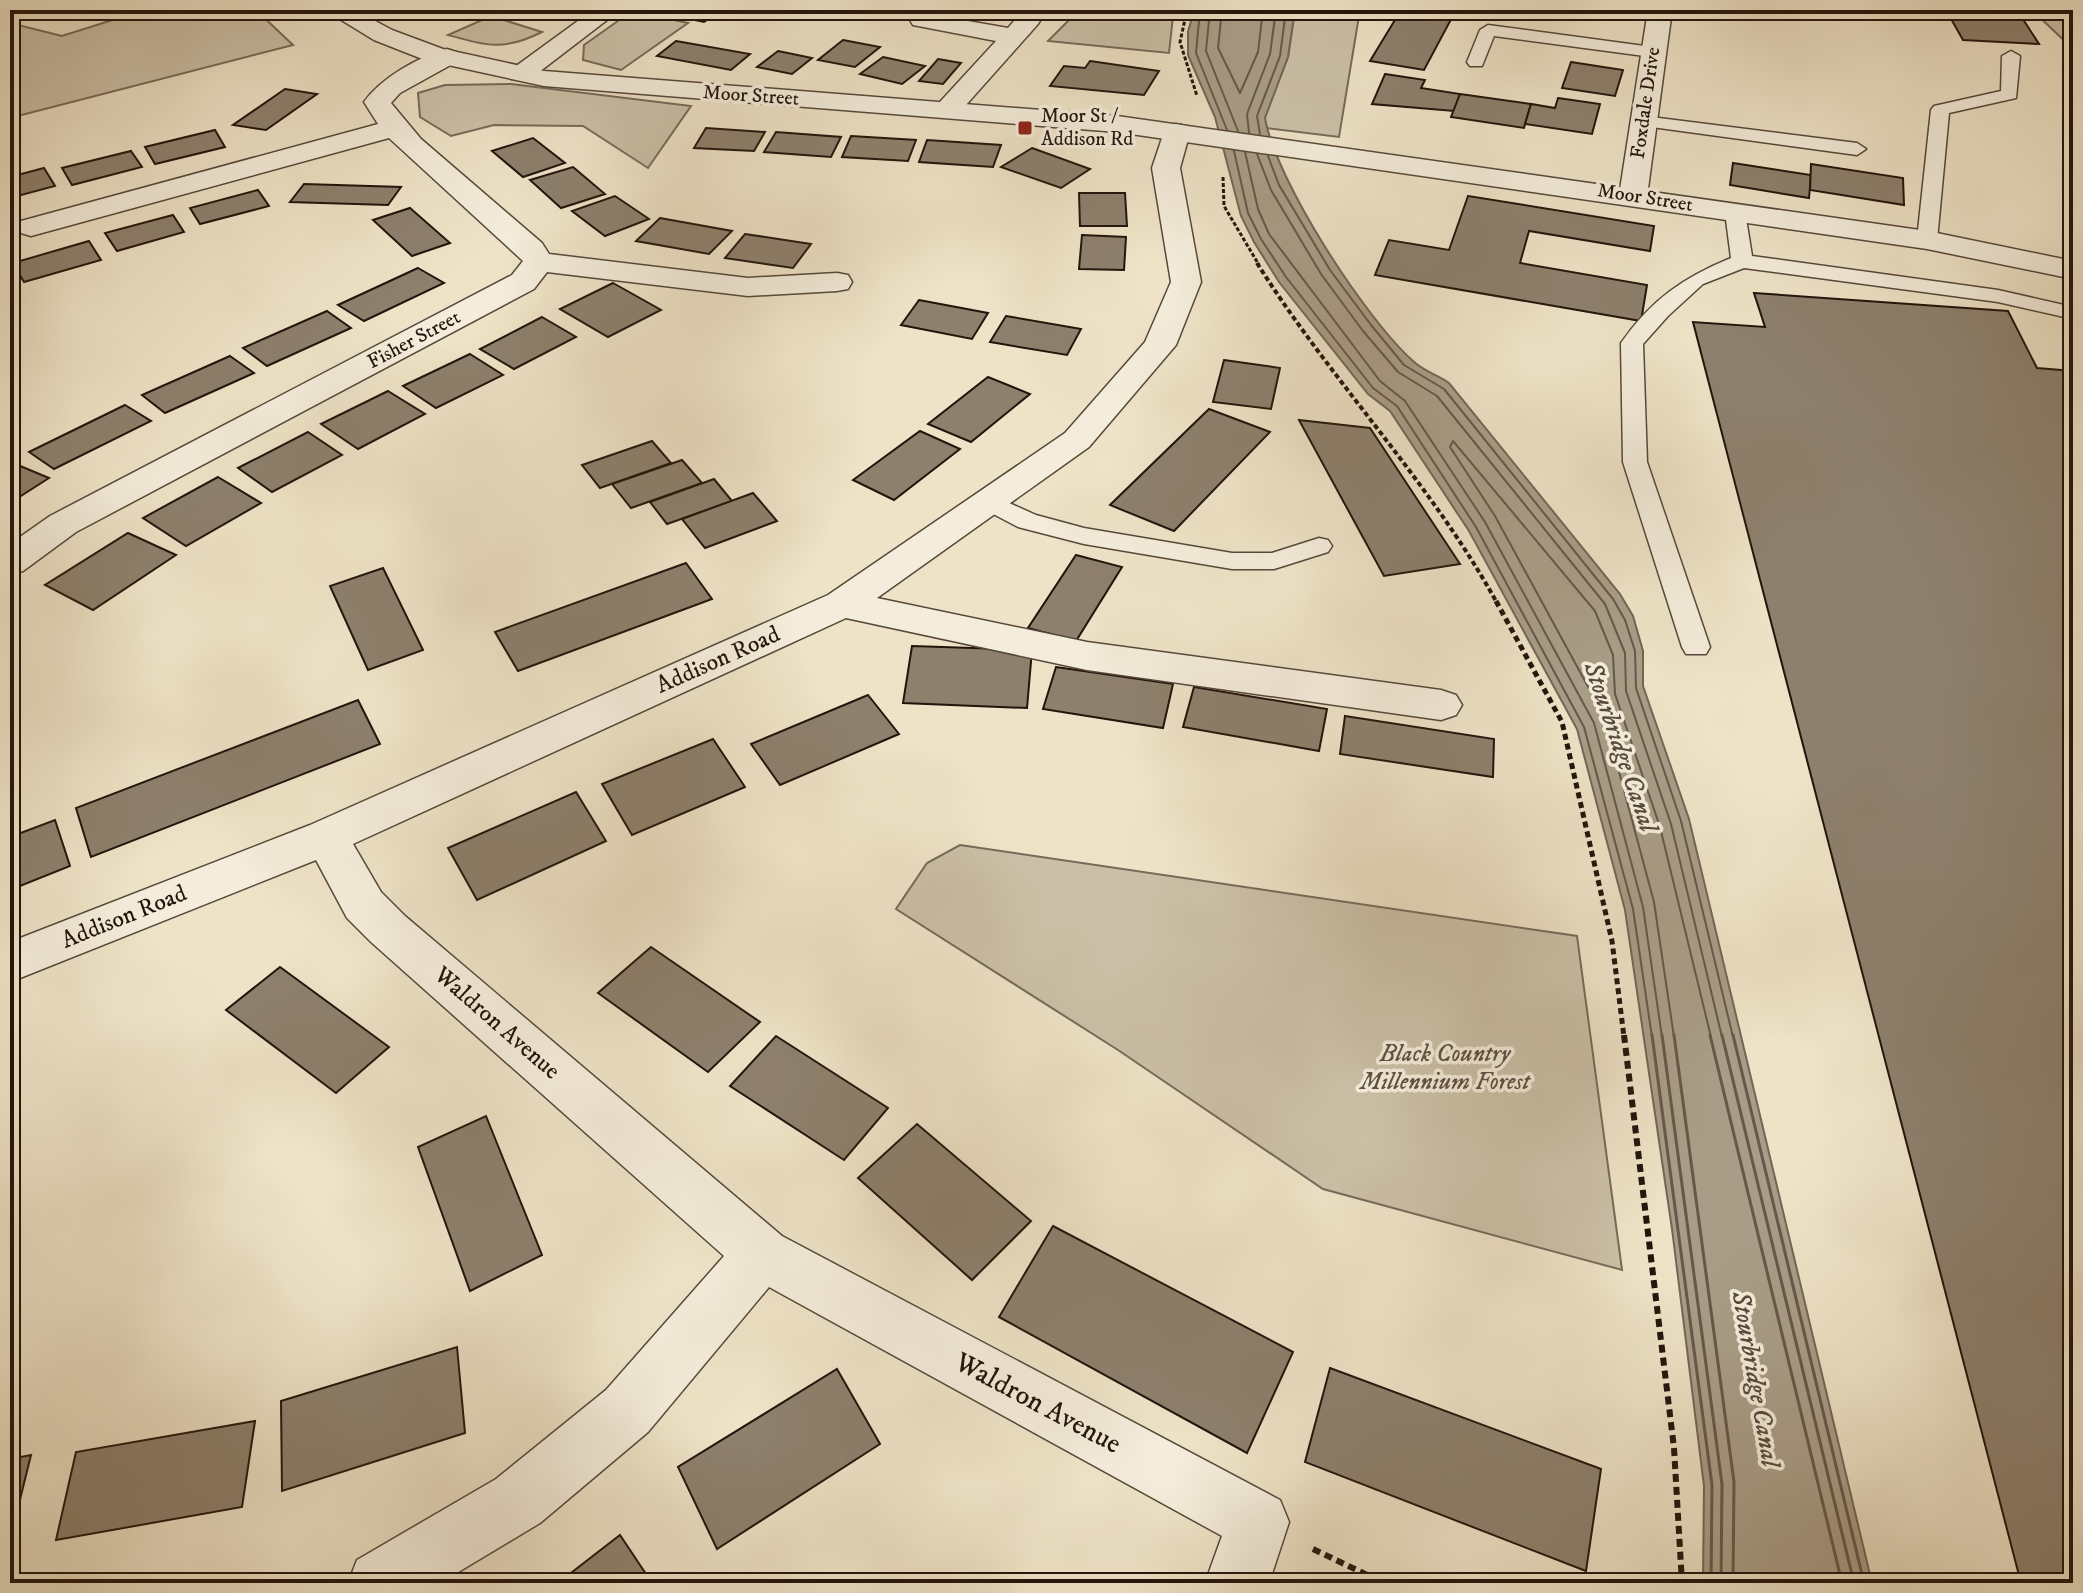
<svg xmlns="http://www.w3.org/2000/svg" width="2083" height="1593" viewBox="0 0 2083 1593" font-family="'IM FELL DW Pica',serif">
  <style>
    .green { fill: #cbc0a7; stroke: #776a5a; stroke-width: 2 }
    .water { fill: #a99d87; stroke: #736656; stroke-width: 2 }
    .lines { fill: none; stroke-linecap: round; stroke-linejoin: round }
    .shore-far1 { stroke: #66584a; stroke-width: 2 }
    .shore { stroke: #66584a; stroke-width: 3 }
    .building { fill: #8d806d; stroke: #23140c; stroke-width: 2 }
    .service-casing { stroke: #56483b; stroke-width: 3 }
    .minor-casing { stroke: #56483b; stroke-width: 3 }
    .tertiary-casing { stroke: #56483b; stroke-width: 3 }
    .path-far3 { stroke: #23140c; stroke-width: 3; stroke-dasharray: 4 2; stroke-linecap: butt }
    .path-far2 { stroke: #23140c; stroke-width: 4; stroke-dasharray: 5 3; stroke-linecap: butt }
    .path-far1 { stroke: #23140c; stroke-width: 5; stroke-dasharray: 6 4; stroke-linecap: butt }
    .path { stroke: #23140c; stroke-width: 6; stroke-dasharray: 8 5; stroke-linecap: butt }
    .service { fill: #f4eddb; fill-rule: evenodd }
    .minor { fill: #f4eddb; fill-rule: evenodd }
    .tertiary { fill: #f4eddb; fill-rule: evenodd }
    .poi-dot { fill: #8f2418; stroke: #f4eddb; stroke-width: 3 }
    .labels { text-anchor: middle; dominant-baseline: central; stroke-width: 7; stroke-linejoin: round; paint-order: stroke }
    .far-street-label { font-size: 20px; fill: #23140c; stroke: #f4eddb }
    .far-poi-label { font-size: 20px; fill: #23140c; stroke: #f4eddb; text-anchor: start }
    .street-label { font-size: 24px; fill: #23140c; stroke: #f4eddb }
    .park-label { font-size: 24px; font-style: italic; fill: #5e5042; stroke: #f4eddb }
    .water-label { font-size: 26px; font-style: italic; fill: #594b3d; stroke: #f4eddb }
    .near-street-label { font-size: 28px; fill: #23140c; stroke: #f4eddb }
  </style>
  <rect width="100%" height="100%" fill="#eee3c7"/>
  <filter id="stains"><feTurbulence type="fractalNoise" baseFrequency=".0025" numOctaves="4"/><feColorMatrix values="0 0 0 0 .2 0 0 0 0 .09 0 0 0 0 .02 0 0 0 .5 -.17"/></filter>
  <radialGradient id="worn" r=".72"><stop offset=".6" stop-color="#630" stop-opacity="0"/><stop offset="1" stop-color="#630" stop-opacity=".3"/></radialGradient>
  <g class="green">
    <path d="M144 10H256L293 45 10 118V23L62 36Z"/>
    <path d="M1079 10H1178L1173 16 1169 53 1048 41Z"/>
    <path d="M1295 10H1360L1339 137 1266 128 1264 118 1288 57Z"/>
    <path d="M2032 10H2073V49Z"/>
    <path d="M632 11 688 23 621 70 583 60 584 45Z"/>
    <path d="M491 16 542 32C504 51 488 46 448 35Z"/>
    <path d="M511 84 691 106 648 168 583 126 494 125 451 136 420 117 418 93 445 85Z"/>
    <path d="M960 845 1577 936 1622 1270 1323 1189 1118 1050 896 909 927 863Z"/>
  </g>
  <path class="water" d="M1194 10H1295L1288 57 1265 118C1276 181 1365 318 1413 361 1423 371 1438 375 1449 383L1620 594 1633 616 1643 651V686L1689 819 1872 1583H1703L1704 1486 1672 1229 1625 910 1577 729 1469 531 1390 411 1368 394 1279 282 1254 242 1241 216 1215 117 1188 55V32Z"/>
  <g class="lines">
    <g class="shore-far1">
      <path d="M1200 10 1196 53 1227 130"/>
      <path d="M1210 10 1206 51 1238 131"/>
      <path d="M1222 10 1218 48 1240 93 1258 52 1263 10"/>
      <path d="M1249 133 1247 114 1270 54 1276 10"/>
      <path d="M1260 134 1257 116 1280 56 1286 10"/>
      <path d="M1234 151 1248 213 1261 239 1286 277 1373 388 1397 406 1476 527 1584 727 1633 909 1652 1037"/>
      <path d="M1245 152 1258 209 1269 234 1380 381 1405 401 1485 522 1594 723 1643 907 1662 1037"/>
      <path d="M1257 154 1271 190 1321 274 1363 331 1398 372 1437 396 1605 604 1625 653 1626 691 1671 824 1722 1037"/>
      <path d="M1268 156 1279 185 1330 270 1371 325 1404 365 1444 389 1613 599 1625 620 1635 651 1636 688 1681 821 1733 1037"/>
      <path d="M1674 1037 1654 902 1604 716 1495 516 1450 447 1453 441 1595 611 1613 655 1615 694 1660 827 1711 1037"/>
    </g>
    <g class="shore">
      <path d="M1652 1035 1712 1485 1711 1583"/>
      <path d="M1662 1035 1722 1484 1721 1583"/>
      <path d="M1674 1035 1734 1482 1733 1583"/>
      <path d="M1710 1035 1842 1583"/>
      <path d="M1722 1035 1854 1583"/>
      <path d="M1733 1035 1864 1583"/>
    </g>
  </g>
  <g class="building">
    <path d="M436 10H486L467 19Z"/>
    <path d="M678 10H722L704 22 671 15Z"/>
    <path d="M1003 10H1073L1063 20Z"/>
    <path d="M1401 10H1456L1424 70 1370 61Z"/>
    <path d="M1600 10H1623L1620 20 1598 17Z"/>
    <path d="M1946 10H2017L2039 44 1963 40Z"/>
    <path d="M843 40 880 47 855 67 818 60Z"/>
    <path d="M676 41 750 54 731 70 657 56Z"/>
    <path d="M778 51 812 58 792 74 757 67Z"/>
    <path d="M883 57 925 66 902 84 860 74Z"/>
    <path d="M938 59 961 63 943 84 919 81Z"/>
    <path d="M1090 61 1159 71 1144 95 1050 86 1064 66 1085 68Z"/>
    <path d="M1571 62 1623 70 1615 96 1562 88Z"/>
    <path d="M1385 74 1425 80 1421 88 1460 94 1454 111 1372 104Z"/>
    <path d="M285 89 317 94 266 130 233 125Z"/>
    <path d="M1460 94 1531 104 1524 128 1451 117Z"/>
    <path d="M1558 98 1600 104 1592 134 1525 124 1531 104 1555 108Z"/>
    <path d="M706 128 765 132 754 151 694 148Z"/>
    <path d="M215 130 225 147 155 164 145 147Z"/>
    <path d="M776 132 841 137 831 157 764 152Z"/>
    <path d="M851 136 916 140 908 161 842 157Z"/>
    <path d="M533 138 565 163 523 177 492 151Z"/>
    <path d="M927 140 1001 145 993 167 919 162Z"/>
    <path d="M1032 148 1090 169 1061 188 1001 167Z"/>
    <path d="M131 151 142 167 72 185 62 168Z"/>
    <path d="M1733 163 1811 175 1809 198 1730 185Z"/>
    <path d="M1811 164 1903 178 1904 205 1810 190Z"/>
    <path d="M573 167 605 194 561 208 530 180Z"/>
    <path d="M44 168 55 186 10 198V177Z"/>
    <path d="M304 184 401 187 388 205 290 202Z"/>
    <path d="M258 190 269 206 200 224 190 208Z"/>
    <path d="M1079 193H1125L1127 226H1080Z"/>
    <path d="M615 196 649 219 605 236 572 211Z"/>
    <path d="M1468 196 1654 226 1650 251 1529 231 1520 263 1647 285 1641 321 1375 275 1389 240 1449 250Z"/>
    <path d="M410 208 450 243 412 256 373 220Z"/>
    <path d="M173 215 184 232 117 251 105 233Z"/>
    <path d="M660 218 732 231 709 254 636 241Z"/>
    <path d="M745 234 811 244 793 268 725 258Z"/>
    <path d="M1082 235 1126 237 1124 270 1079 269Z"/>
    <path d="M89 241 101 260 24 282 13 263Z"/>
    <path d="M418 268 444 283 364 321 338 305Z"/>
    <path d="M613 283 661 310 608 337 560 309Z"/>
    <path d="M1754 293 2008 311 2037 368 2073 371V1583H2021L1693 322 1765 327Z"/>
    <path d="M919 300 988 313 972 339 901 325Z"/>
    <path d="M327 311 351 328 267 366 243 348Z"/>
    <path d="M1006 316 1081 329 1067 355 990 342Z"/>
    <path d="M542 317 576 337 514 369 480 349Z"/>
    <path d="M470 354 503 375 436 408 403 386Z"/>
    <path d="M230 356 254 373 165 413 142 395Z"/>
    <path d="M1224 360 1280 368 1271 409 1213 402Z"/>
    <path d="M988 377 1030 394 971 442 928 424Z"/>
    <path d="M388 391 425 414 358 449 321 424Z"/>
    <path d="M125 405 151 421 54 469 29 452Z"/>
    <path d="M1209 409 1270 432 1174 531 1110 505Z"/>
    <path d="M1299 420 1370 428 1460 564 1384 576Z"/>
    <path d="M920 431 960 449 894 500 853 480Z"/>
    <path d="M308 432 342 455 272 492 238 468Z"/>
    <path d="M652 441 671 463 600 488 582 465Z"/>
    <path d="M682 460 702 483 631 508 612 484Z"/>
    <path d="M13 463 49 478 10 503V465Z"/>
    <path d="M218 477 261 503 186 546 143 518Z"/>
    <path d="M714 479 732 501 667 524 650 502Z"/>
    <path d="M753 493 777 521 705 548 682 519Z"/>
    <path d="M128 533 176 555 93 610 45 585Z"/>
    <path d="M1076 555 1122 567 1076 641 1028 628Z"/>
    <path d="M686 563 712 599 518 671 495 632Z"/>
    <path d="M383 568 423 650 368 670 330 586Z"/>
    <path d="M912 646 1032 650 1027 708 903 703Z"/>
    <path d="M1056 667 1173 684 1163 728 1043 709Z"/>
    <path d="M1194 687 1327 709 1319 751 1183 727Z"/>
    <path d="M868 695 899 734 780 785 751 744Z"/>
    <path d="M358 700 380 744 91 857 76 808Z"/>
    <path d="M1345 716 1494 739 1493 777 1340 754Z"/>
    <path d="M713 739 745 787 632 835 602 784Z"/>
    <path d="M576 792 606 841 477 900 448 848Z"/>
    <path d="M55 820 70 866 10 890V837Z"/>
    <path d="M651 947 760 1022 708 1072 598 993Z"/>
    <path d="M280 967 389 1047 336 1093 226 1010Z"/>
    <path d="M776 1036 888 1108 844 1160 730 1086Z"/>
    <path d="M486 1116 542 1255 470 1291 418 1147Z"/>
    <path d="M917 1124 1031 1221 972 1280 858 1178Z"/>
    <path d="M1053 1226 1293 1352 1247 1453 999 1317Z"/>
    <path d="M457 1347 465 1433 282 1491 281 1401Z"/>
    <path d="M1330 1368 1601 1469 1586 1571 1305 1462Z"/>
    <path d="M837 1369 880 1444 717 1549 678 1467Z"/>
    <path d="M255 1421 242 1507 56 1540 76 1452Z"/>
    <path d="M31 1455 10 1540V1459Z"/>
    <path d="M620 1535 652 1583H558Z"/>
  </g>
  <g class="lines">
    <defs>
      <g id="service">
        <path d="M1770 10H1814L1818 14C1808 22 1780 18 1770 10Z"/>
        <path d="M1488 25 1652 47 1661 52 1652 57 1494 36 1482 66H1470L1467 62 1480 30Z"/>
        <path d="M2011 51 2020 56 2016 98 1949 113 1937 240 1927 246 1920 244 1917 240 1931 110 1934 106 2001 91 2002 56Z"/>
        <path d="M1643 116 1857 143 1866 149 1857 155 1637 125V117Z"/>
        <path d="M1735 206 1745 212 1752 256 1998 290 2073 307V319L1998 302 1744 268 1703 284 1668 316 1643 344 1647 462 1710 647 1706 654H1686L1682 647 1623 462 1621 343C1652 299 1683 278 1731 258L1725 212Z"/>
        <path d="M989 494 1036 515 1084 528 1232 553H1272L1319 538 1328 540 1332 546 1328 552 1274 569H1232L1084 544 1018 527 980 507 977 502 980 497Z"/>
      </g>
      <g id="minor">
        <path d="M593 10H620L530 79H512L508 74 512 69Z"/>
        <path d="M1648 10H1672L1647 196 1643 202H1623L1619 196Z"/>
        <path d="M1029 12 1038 14 1041 19 1038 24 957 115H939L935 109 939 103 996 41 913 25 910 20 913 15 922 13 1008 28 1020 14Z"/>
        <path d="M447 49 456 52 460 57 456 62 400 93 391 103 421 139 542 243 549 254 748 278 837 273 848 275 852 282 848 289 837 291 748 296 547 272 534 289 76 532 23 571 10 574V544L50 516 512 275 523 261 389 138 31 236 21 233 16 227 21 221 378 124 364 102C381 78 418 57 447 49Z"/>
        <path d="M1176 124 1186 126 1190 132 1180 168 1201 282 1176 345 1089 447 877 598 1087 642 1441 690 1456 695 1462 705 1456 715 1441 720 1087 670 846 618 353 844 381 892 405 916 782 1236 1280 1500 1289 1522 1269 1583H1205L1222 1536 769 1287 648 1432 540 1523 440 1583H348L357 1560 496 1479 606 1390 724 1256 371 942 347 918 316 860 10 982V942L310 825 828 595 1065 433 1145 342 1171 282 1152 168 1166 126Z"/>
      </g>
      <path id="tertiary" d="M325 10H355L392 30 443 49 544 71 1117 116 1927 231 2073 261V279L1927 249 1117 132 544 86 425 60 374 40Z"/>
    </defs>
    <use href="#service" class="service-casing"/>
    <use href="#minor" class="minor-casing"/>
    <use href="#tertiary" class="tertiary-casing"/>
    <g class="path-far3">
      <path d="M1187 10 1180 42 1197 96"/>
      <path d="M1223 177 1224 206 1259 265"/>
    </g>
    <path class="path-far2" d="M1257 263C1331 381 1430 481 1497 603"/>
    <path class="path-far1" d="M1496 601 1562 722 1612 941 1624 1037"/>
    <g class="path">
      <path d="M1624 1035 1674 1448 1682 1583"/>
      <path d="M1313 1549 1384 1583"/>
    </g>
    <use href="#service" class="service"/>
    <use href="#minor" class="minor"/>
    <use href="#tertiary" class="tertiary"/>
  </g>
  <rect class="poi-dot" x="1017" y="120" width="16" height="16" rx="4"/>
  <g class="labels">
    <g class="far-street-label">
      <text transform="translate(751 96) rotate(4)">Moor Street</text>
      <text transform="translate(1646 103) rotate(-82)">Foxdale Drive</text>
      <text transform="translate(1645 198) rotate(9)">Moor Street</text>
      <text transform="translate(414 340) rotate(-28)">Fisher Street</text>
    </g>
    <g class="far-poi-label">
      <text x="1041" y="116">Moor St /<tspan x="1041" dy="23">Addison Rd</tspan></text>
    </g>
    <g class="street-label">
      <text transform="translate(718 660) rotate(-24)">Addison Road</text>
      <text transform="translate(124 917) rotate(-22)">Addison Road</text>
      <text transform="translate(497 1023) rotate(41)">Waldron Avenue</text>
    </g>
    <g class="park-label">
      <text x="1445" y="1054">Black Country<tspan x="1445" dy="28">Millennium Forest</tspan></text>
    </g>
    <g class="water-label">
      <text transform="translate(1620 747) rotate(71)">Stourbridge Canal</text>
      <text transform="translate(1755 1379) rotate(80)">Stourbridge Canal</text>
    </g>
    <g class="near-street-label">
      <text transform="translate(1038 1403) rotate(28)">Waldron Avenue</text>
    </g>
  </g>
  <rect width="2083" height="1593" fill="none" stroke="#eee3c7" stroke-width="40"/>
  <rect x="12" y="12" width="2059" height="1569" fill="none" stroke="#23140c" stroke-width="4"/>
  <rect x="20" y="20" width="2043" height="1553" fill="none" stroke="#23140c" stroke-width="2"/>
  <rect width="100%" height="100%" filter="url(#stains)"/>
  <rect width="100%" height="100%" fill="url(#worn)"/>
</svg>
